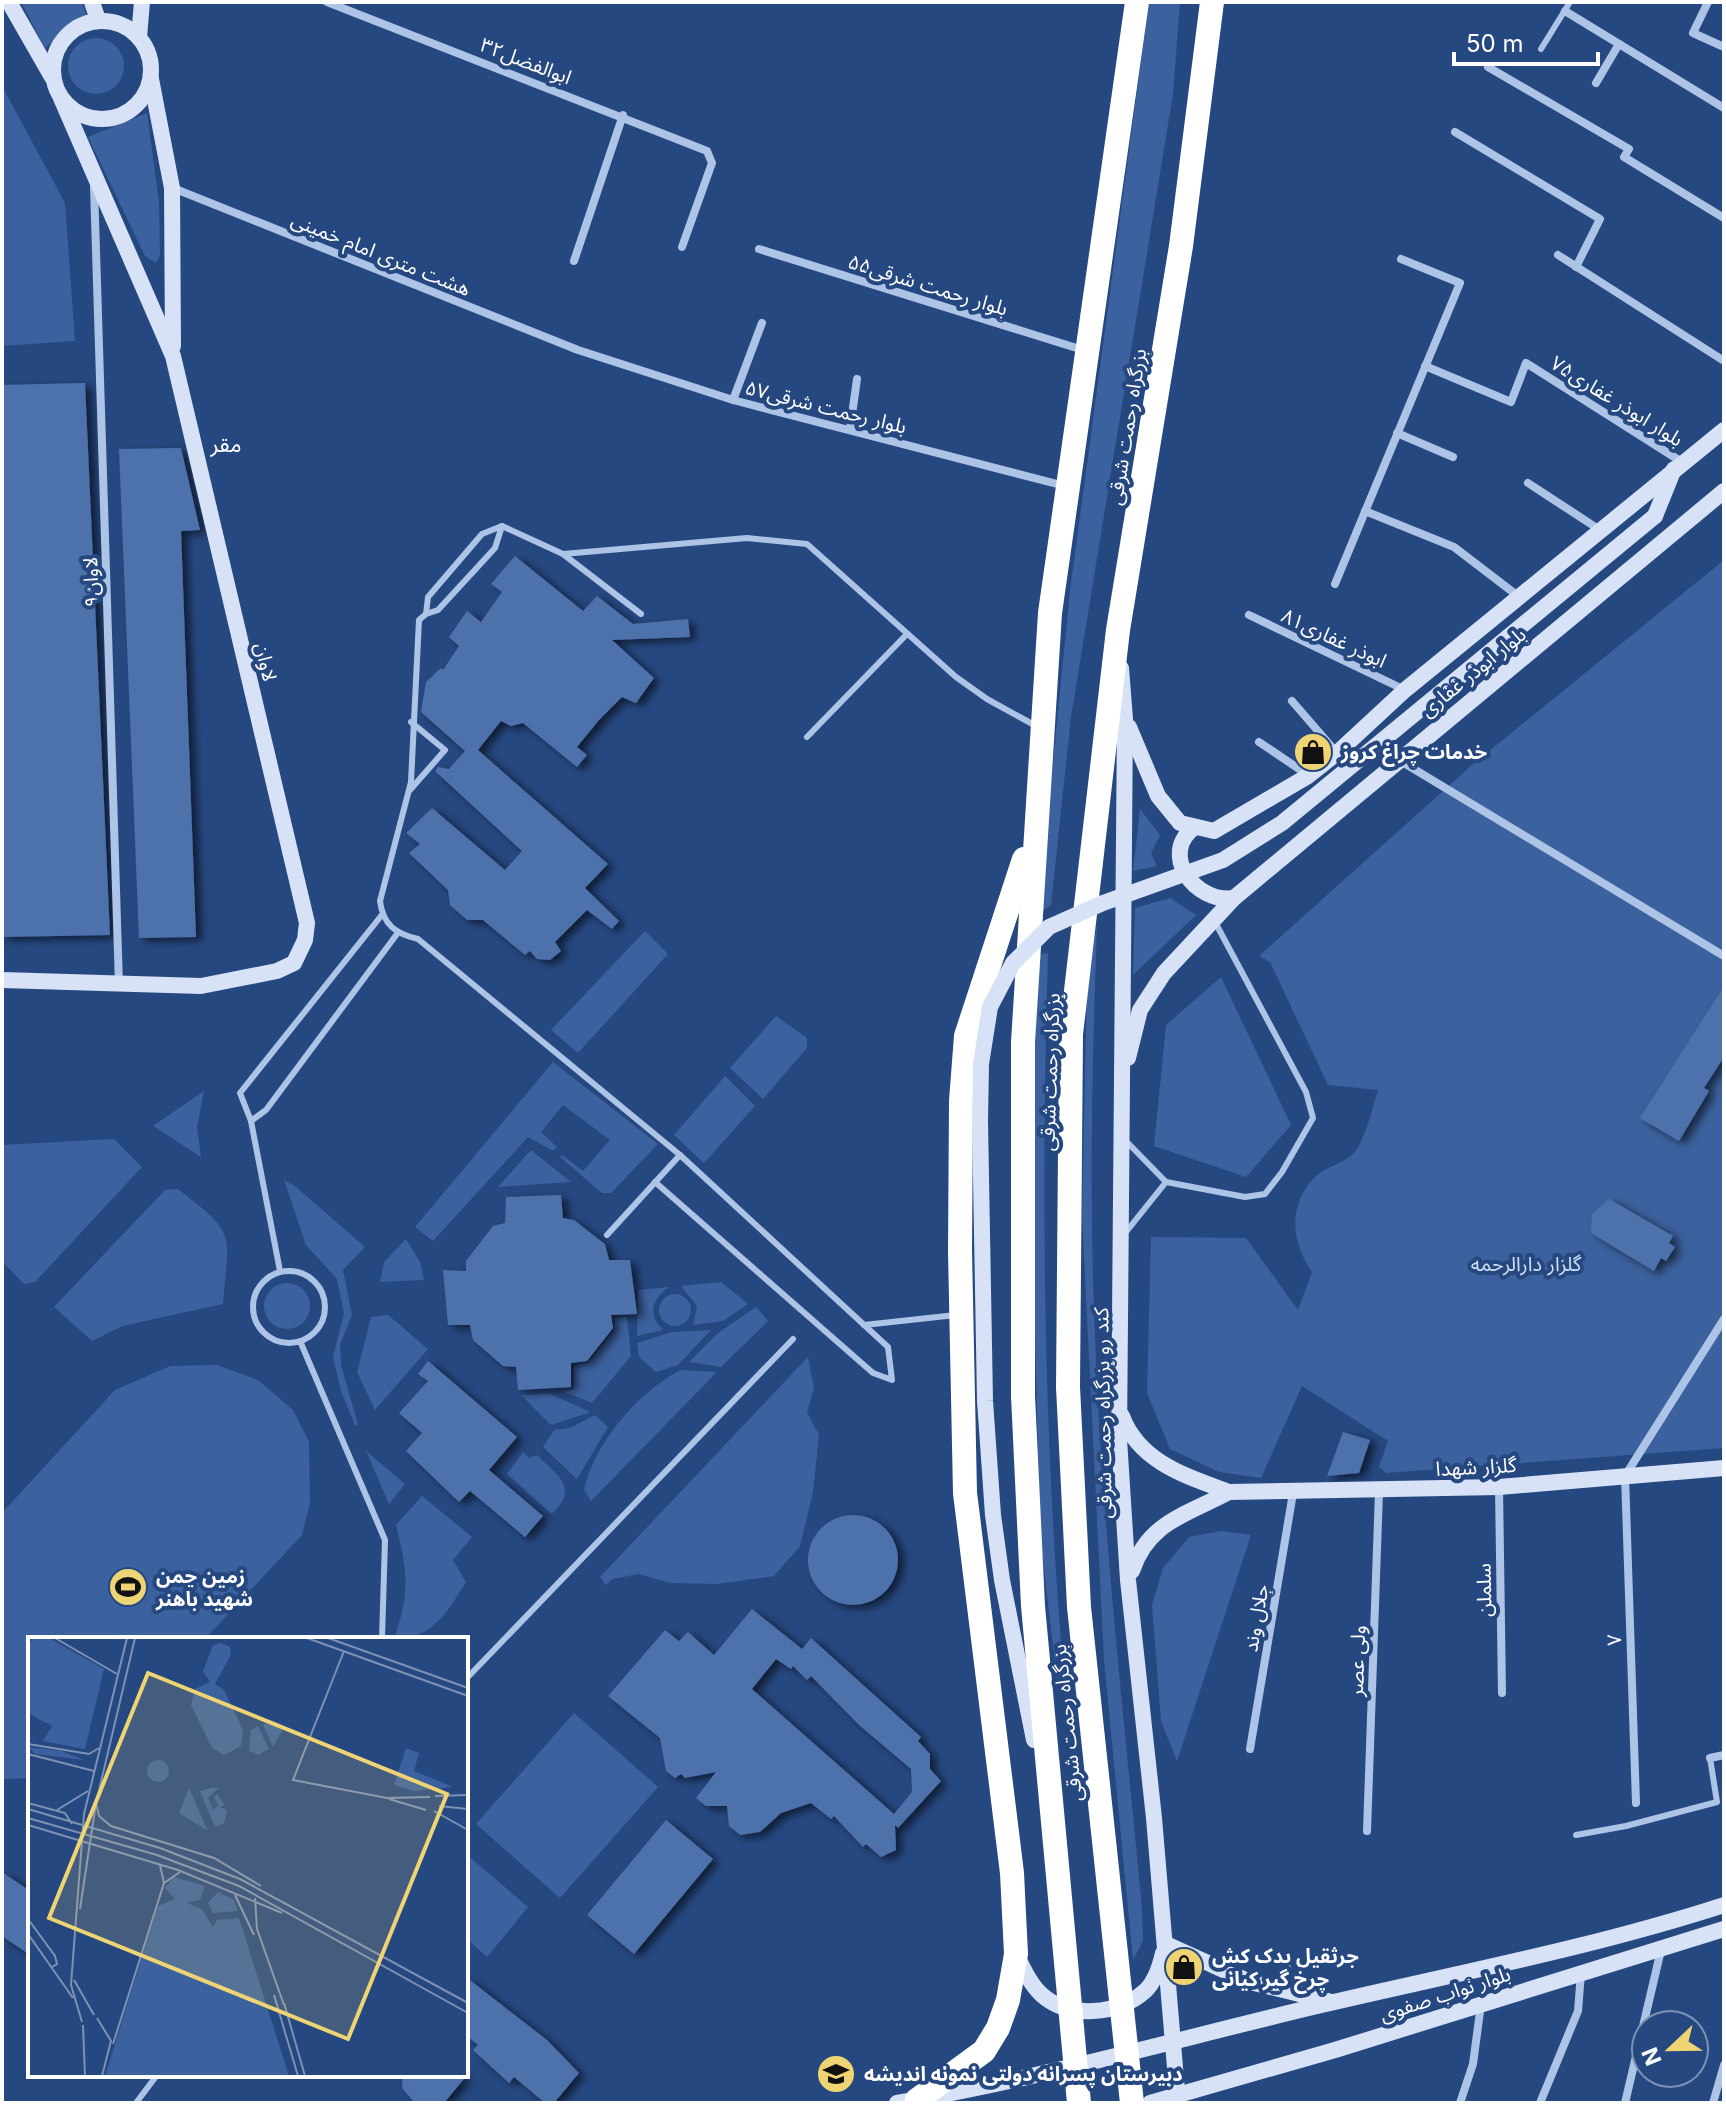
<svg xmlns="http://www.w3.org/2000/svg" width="1726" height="2105" viewBox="0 0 1726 2105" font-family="Inter,'Noto Sans Arabic',sans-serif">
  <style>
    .green { fill: #3b619e }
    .building { fill: #4e71aa; fill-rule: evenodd; filter: url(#shadow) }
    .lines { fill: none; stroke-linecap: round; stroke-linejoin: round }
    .lane { stroke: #aec4e6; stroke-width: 6 }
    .street { stroke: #aec4e6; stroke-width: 8 }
    .secondary { stroke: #d7e2f6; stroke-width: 16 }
    .highway { stroke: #fff; stroke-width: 24 }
    .secondary-bridge { stroke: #d7e2f6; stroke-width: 16 }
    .highway-bridge { stroke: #fff; stroke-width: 24 }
    .labels { text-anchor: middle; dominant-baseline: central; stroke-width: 8; stroke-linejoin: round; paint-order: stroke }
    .street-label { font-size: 20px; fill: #fff; stroke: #264881 }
    .poi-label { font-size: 20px; font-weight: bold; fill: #fff; stroke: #264881; text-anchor: start }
    .park-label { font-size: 20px; fill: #d1dff5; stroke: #264881 }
    .neighbourhood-label { font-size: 22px; fill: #fff; stroke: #264881 }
    .inset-road { fill: none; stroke: #7d91b3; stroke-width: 2 }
    .view { fill: #efd473; fill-opacity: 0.15; stroke: #efd473; stroke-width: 4 }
    .inset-edge { fill: none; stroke: #fff; stroke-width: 4 }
  </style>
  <defs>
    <filter id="shadow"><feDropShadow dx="6" dy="3.5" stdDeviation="4" flood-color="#0009"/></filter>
  </defs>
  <rect width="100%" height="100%" fill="#264881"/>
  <g class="green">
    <path d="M21 2H82L86 14 45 48Z"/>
    <path d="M1149 2H1180L1173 94 1071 717 1051 905 1038 914 1070 591Z"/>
    <circle cx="96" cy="66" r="28"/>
    <path d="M2 86 65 203 75 341 2 346Z"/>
    <path d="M147 113 159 202 160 255 156 263 145 256 88 137Z"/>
    <path d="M1724 560V1448L1386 1473 1379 1467 1388 1441 1302 1386 1261 1478 1219 1472 1170 1449 1147 1393 1151 1237 1246 1238 1298 1310 1312 1272C1291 1242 1287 1204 1316 1176 1327 1166 1349 1162 1357 1149 1367 1132 1372 1109 1378 1090L1328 1085 1270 962 1259 956 1472 765Z"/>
    <path d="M1140 809 1160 835 1151 853 1157 866 1133 871Z"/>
    <path d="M1170 898 1196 915 1133 975 1135 908Z"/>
    <path d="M1097 925C1092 1063 1089 1199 1095 1336 1102 1527 1124 1718 1142 1908L1143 1941 1133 1960 1104 1660 1082 1216 1087 979Z"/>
    <path d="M645 931 668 954 578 1053 551 1030Z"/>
    <path d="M1048 953C1041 1195 1043 1437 1064 1678L1058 1690 1040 1534 1030 1137 1038 955Z"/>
    <path d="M1221 977 1291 1125 1246 1177 1154 1146 1166 1025Z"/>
    <path d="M776 1016 807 1038V1048L763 1099 730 1068Z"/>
    <path d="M553 1062 658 1144 611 1193H602L560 1157 562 1155 583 1171 610 1140 563 1105 541 1132 557 1147 553 1151 528 1137 433 1241 415 1227Z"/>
    <path d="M725 1076 755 1106 704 1163 674 1135Z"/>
    <path d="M204 1091 197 1127 201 1157 153 1126Z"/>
    <path d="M114 1139 142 1167 35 1282 24 1284 2 1261V1145Z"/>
    <path d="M531 1150 571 1182 498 1187Z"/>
    <path d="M284 1180 295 1186 365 1247 343 1270 352 1315 340 1345 341 1365 358 1425H355L341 1391 333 1357 344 1313 337 1279 306 1245Z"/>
    <path d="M178 1189C237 1235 229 1231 223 1304L122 1326 92 1341 54 1307 165 1190Z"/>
    <path d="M406 1239 420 1262 424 1280 380 1282 384 1262Z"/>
    <path d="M721 1282 748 1304 723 1321 693 1325 697 1306 681 1286Z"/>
    <circle cx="287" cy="1306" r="23"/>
    <path d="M669 1287C652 1300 647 1313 663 1330L637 1336 638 1290Z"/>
    <circle cx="675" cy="1310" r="16"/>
    <path d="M756 1307 768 1321 721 1367 689 1362 718 1333Z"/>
    <path d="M388 1315 428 1349 375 1410 357 1372 371 1317Z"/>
    <path d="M627 1317 631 1356 592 1403 565 1392 574 1389V1366L588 1363 614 1331 615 1318Z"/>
    <path d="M711 1330 678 1365 656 1372 639 1357 637 1343 672 1332Z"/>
    <path d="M808 1357 814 1388 807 1412 819 1435 813 1492 800 1546 774 1576 717 1584 670 1583 639 1574 612 1579 606 1585 600 1577Z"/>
    <path d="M217 1365 258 1380 293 1410 309 1442 310 1503 302 1535 205 1639H30V1778L2 1779V1513L115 1390 170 1366Z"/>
    <path d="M681 1370 717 1372 591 1501 584 1490C594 1443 639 1391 681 1370Z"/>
    <path d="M550 1394 591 1412 551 1425 521 1395Z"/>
    <path d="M595 1415 608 1427 577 1479 543 1447 554 1430 570 1428Z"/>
    <path d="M366 1451 405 1484 389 1504Z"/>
    <path d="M523 1452 529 1458 537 1455C558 1476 579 1487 552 1514L507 1474Z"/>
    <path d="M422 1496 472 1537 453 1560 466 1582C447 1612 433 1639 394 1639 410 1591 408 1574 396 1525Z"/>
    <path d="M1221 1531 1251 1535 1177 1761 1161 1721 1152 1605 1163 1568 1189 1537Z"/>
    <path d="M574 1713 658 1787 560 1898 476 1824Z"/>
    <path d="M466 1854 528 1907 487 1957 466 1938Z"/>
  </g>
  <g class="building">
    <path d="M85 383 110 935 2 937V385Z"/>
    <path d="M181 448 200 530 181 531 196 937 139 938 119 449Z"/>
    <path d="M515 556 583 611 597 596 633 624 688 619 690 637 612 640 654 678 636 703 622 697 599 720 577 747 587 755 577 767 523 723 511 726 501 721 478 750 608 864 585 888 619 921 612 929 587 910 555 942 561 951 550 960 537 959 530 951 525 955 483 920H467L450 905 448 890 409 853 420 844 406 833 432 808 505 870 522 851 435 771 438 767 449 769 465 751 421 712 426 682 441 668 443 670 459 646 449 637 467 611 481 622 502 592 491 584Z"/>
    <path d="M1724 986V1057L1704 1088 1709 1091 1679 1141 1640 1118Z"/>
    <path d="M561 1195 563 1218 574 1220 605 1244 609 1260H630L637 1314 611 1315 613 1328 587 1361 571 1363V1387L518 1390 516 1367 503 1366 473 1340 470 1325H448L443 1270 466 1271V1261L493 1226 505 1223 506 1197Z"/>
    <path d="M1609 1199 1673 1236 1669 1243 1675 1247 1666 1261 1661 1258 1654 1271 1591 1233 1592 1214Z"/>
    <path d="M428 1361 517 1437 489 1470 543 1516 525 1537 470 1491 459 1502 406 1451 422 1433 399 1413 428 1381 418 1374Z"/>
    <path d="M1343 1432 1370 1440 1359 1473 1327 1476Z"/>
    <circle cx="853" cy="1560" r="45"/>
    <path d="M752 1609 802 1649 811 1638 921 1737 918 1741 930 1754V1769L941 1781 898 1828 895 1825 896 1850 881 1857 866 1844 863 1847 834 1816 831 1819 811 1803 781 1813 760 1832 740 1835 729 1826 727 1806H706L696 1798 716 1772 685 1778 681 1774 675 1778 666 1771 660 1738 608 1696 665 1630 679 1641 688 1632 714 1655ZM776 1659 791 1669 793 1666 807 1680 811 1676 859 1725 911 1769 912 1792 894 1814 752 1689Z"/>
    <path d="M666 1820 713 1859 634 1954 587 1915Z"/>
    <path d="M2 1872 30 1891V1955L2 1936Z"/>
    <path d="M466 1977 547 2040 579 2073 554 2103H545L514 2077 509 2083 473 2050 478 2045 466 2035Z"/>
    <path d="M403 2075H467L445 2102H414L402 2088Z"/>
  </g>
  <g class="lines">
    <g class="lane">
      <path d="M1541 49 1570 2"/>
      <path d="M563 554 747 538 807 544 956 677 987 699 1036 726"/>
      <path d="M426 614 438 610 495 548 502 526"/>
      <path d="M641 614 563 554 502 526 482 534 428 597 426 614 419 620 411 782 380 901C383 925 396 934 418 939L680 1155 888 1347 892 1380 873 1373 655 1182"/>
      <path d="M807 737 907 634"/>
      <path d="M410 790 445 750 411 722"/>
      <path d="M381 916 240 1093 251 1121 266 1110 397 934"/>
      <path d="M251 1121 280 1271"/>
      <path d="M1125 1140 1166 1182 1245 1197 1265 1194 1282 1172 1313 1118 1306 1092 1215 922"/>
      <path d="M1126 1232 1166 1182"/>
      <path d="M607 1235 680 1155"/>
      <circle cx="289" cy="1307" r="36"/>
      <path d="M864 1325 956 1315"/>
      <path d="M300 1341 385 1540 382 1639"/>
      <path d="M466 1679 793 1339"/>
      <path d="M1576 1835 1626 1826 1717 1802 1710 1758"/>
      <path d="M136 2103 157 2075"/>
    </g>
    <g class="street">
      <path d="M327 2 707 151 712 163 682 247"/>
      <path d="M1708 2 1693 33 1724 47"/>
      <path d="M1565 11 1724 108"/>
      <path d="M1488 67 1629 149 1624 157 1724 218"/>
      <path d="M1596 83 1619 44"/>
      <path d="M1455 132 1600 219 1576 267"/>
      <path d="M94 187 119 985"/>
      <path d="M173 188 578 350 733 400 1065 486"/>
      <path d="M759 249 1083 350"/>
      <path d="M1558 255 1724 361"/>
      <path d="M574 261 623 115"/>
      <path d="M1425 366 1511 402 1526 363 1682 462"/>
      <path d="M733 400 762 323"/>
      <path d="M850 429 857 379"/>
      <path d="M1397 433 1453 457"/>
      <path d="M1528 483 1600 530"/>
      <path d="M1365 511 1454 547 1518 596"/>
      <path d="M1335 584 1460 283 1401 259"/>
      <path d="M1249 615 1405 690"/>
      <path d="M1292 701 1337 753"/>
      <path d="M1259 742 1308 775"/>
      <path d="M1399 760 1724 956"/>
      <path d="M1499 1487 1502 1693"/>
      <path d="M1250 1749 1293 1493"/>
      <path d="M1710 1758 1724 1755"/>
      <path d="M1636 1803 1625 1476 1724 1319"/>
      <path d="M1367 1831 1379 1492"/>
      <path d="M1460 2103 1473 2064 1481 2004"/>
      <path d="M1540 2103 1578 2011 1581 1973"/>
      <path d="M1625 2103 1661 1950"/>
      <path d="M1713 2103 1724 2065"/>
    </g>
    <g class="secondary">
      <path d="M9 2 52 77"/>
      <path d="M92 2 98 20"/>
      <circle cx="102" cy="70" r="49"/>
      <path d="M139 37 142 2"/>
      <path d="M151 79 172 188 173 346"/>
      <path d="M1655 516 1674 469"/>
      <path d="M1121 668 1125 719 1119 1439 1128 1580 1154 1818 1178 2103"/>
      <path d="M1129 727 1158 796 1180 823 1214 831 1308 776 1337 753 1405 690 1724 430"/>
      <path d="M1195 827C1158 853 1195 904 1234 898"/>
      <path d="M2 980 201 986 277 971 294 963 305 940 307 923 173 356 61 98"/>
      <path d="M1128 1058 1140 1010 1164 973 1234 898 1724 491"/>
      <path d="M1122 1416C1139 1462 1186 1476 1229 1492 1186 1515 1148 1522 1132 1571"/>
      <path d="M1229 1492 1499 1487 1724 1468"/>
      <path d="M1166 1944 1250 1982 1328 2001"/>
      <path d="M1016 1954C1023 1968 1030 1984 1042 1995 1069 2019 1118 2015 1145 1991 1155 1982 1160 1966 1163 1953"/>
      <path d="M897 2103C1039 2079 1178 2039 1317 2006 1453 1974 1591 1948 1724 1905"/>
      <path d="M1150 2103 1335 2050 1724 1929"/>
    </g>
    <g class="highway">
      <path d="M1068 1387 1071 1034 1118 630 1181 246 1212 2"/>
      <path d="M1023 1396V1042L1050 613 1137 2"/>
      <path d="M917 2100 984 2051 998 2028 1008 2000 1016 1954 1012 1873 965 1493 960 1251 961 1101 966 1036 1024 859"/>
    </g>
    <path class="secondary-bridge" d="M1034 1740 1002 1580 993 1515 985 1401 980 1121 981 1064 990 1007 1013 963 1049 927 1103 903 1223 860 1282 823 1655 516"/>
    <g class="highway-bridge">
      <path d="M1068 1387 1079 1607 1132 2103"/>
      <path d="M1023 1396 1033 1606 1079 2103"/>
    </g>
  </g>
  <defs>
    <symbol id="shop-disc" viewBox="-11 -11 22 22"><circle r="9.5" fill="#efd473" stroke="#264881"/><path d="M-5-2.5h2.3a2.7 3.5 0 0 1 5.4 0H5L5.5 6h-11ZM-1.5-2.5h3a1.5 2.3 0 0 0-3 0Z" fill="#111"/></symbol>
    <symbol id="stadium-disc" viewBox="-11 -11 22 22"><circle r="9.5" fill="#efd473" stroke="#264881"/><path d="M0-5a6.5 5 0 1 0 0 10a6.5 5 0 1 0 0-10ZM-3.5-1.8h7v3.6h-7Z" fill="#111"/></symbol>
    <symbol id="school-disc" viewBox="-11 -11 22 22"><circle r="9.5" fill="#efd473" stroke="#264881"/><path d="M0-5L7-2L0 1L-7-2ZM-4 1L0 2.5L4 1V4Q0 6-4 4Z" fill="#111"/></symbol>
  </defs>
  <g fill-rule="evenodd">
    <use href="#shop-disc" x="1291" y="730" width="44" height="44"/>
    <use href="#stadium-disc" x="106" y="1565" width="44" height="44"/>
    <use href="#shop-disc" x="1162" y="1945" width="44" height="44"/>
    <use href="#school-disc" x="814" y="2052" width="44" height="44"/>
  </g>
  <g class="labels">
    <g class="street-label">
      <text transform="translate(526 61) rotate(21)">ابوالفضل۳۲</text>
      <text transform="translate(381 254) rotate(22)">هشت متری امام خمینی</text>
      <text transform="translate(928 285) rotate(17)">بلوار رحمت شرقی۵۵</text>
      <text transform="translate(1617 401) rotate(32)">بلوار ابوذر غفاری۷۵</text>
      <text transform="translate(826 407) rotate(14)">۵۷بلوار رحمت شرقی</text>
      <text transform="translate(1127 427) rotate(-81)">بزرگراه رحمت شرقی</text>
      <text transform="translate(91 582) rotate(-92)">۹لاوان</text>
      <text transform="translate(1334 638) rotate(25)">۸۱ابوذر غفاری</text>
      <text transform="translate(266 662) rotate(77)">لاوان</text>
      <text transform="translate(1473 672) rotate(-39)">بلوار ابوذر غفاری</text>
      <text transform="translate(1050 1072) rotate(-88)">بزرگراه رحمت شرقی</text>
      <text transform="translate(1103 1413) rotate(-91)">کند رو بزرگراه رحمت شرقی</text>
      <text transform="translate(1476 1467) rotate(-3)">گلزار شهدا</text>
      <text transform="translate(1484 1590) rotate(-91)">سلملن</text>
      <text transform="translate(1256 1618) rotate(-80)">جلال وند</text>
      <text transform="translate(1614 1640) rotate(-92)">۷</text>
      <text transform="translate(1357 1661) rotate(-88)">ولی عصر</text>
      <text transform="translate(1067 1723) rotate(-96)">بزرگراه رحمت شرقی</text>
      <text transform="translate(1445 1994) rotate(-18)">بلوار نواب صفوی</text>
    </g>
    <g class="poi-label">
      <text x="1341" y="752">خدمات چراغ کروز</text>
      <text x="156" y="1576">زمین چمن<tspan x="156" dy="23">شهید باهنر</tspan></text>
      <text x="1212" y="1956">جرثقیل یدک کش<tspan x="1212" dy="23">چرخ گیر کیانی</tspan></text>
      <text x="864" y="2074">دبیرستان پسرانه دولتی نمونه اندیشه</text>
    </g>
    <g class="park-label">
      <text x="1526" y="1264">گلزار دارالرحمه</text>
    </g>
    <g class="neighbourhood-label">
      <text x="226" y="444">مقر</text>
    </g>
  </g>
  <g transform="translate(28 1637)">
    <rect width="440" height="440" fill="#264881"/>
    <path d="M5 1H21L76 32 57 112 15 104 24 89 0 76V9ZM193 6 202 10 203 18 187 47 196 53 215 93 213 109 196 118 184 111 163 68 167 52 182 45 175 34 185 8ZM243 83 257 89 245 110 235 88ZM230 89 241 112 230 118 221 114 223 93ZM0 110 33 114 56 123 7 117ZM378 111 391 116 386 134 425 150 386 154 366 148ZM119 134a11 11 0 1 1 22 0a11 11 0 1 1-22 0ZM161 151 180 194 151 176ZM182 151H191L180 161 185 173 190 169 186 160 189 157 197 168 192 170 199 173 196 186 187 190 172 154ZM146 240 177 249 172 263 159 266 174 272 185 290 189 283 211 281 261 439H77L130 269 147 262 137 251ZM190 255 206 263 210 274 185 276 180 266Z" fill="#3b619e"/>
    <path class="inset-road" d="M27 1 89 37M279 1 440 59M300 1 440 51M316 14 265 143 359 161 402 160M0 107 61 117 71 111M0 117 66 134M407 159 440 158M361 162 398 173M0 166 37 176 44 187M68 166 71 179 83 189 186 221 233 249M411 169 440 172M0 172 132 211 212 242 440 366M29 173 60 154M406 174 440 193M0 181 129 218 211 249 440 376M0 188 150 233 254 276M132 228 136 246 152 235M207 258 226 298M227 261 229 292 256 368M52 272 68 166 107 1M0 282 27 319 29 327 24 330M0 297 45 361M46 343 66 378M246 358 270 439M256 366 277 439M69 381 83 404 74 439M54 385 43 348 56 177 99 1M55 388 57 439M85 407 136 246"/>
    <path class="view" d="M120 36 419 157 320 402 21 281Z"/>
    <rect width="440" height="440" class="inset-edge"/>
  </g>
  <rect width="1726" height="2105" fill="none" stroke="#ffffff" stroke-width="8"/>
  <g transform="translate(1670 2049) rotate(248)"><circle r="38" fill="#264881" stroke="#7d91b3" stroke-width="2"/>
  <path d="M0-6L14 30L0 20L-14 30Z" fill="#efd473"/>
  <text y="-12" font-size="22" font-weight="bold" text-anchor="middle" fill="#ffffff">N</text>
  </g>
  <path d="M1454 52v12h144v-12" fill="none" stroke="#ffffff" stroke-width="4"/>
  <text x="1466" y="52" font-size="24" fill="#ffffff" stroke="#264881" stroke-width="6" paint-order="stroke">50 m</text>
</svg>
